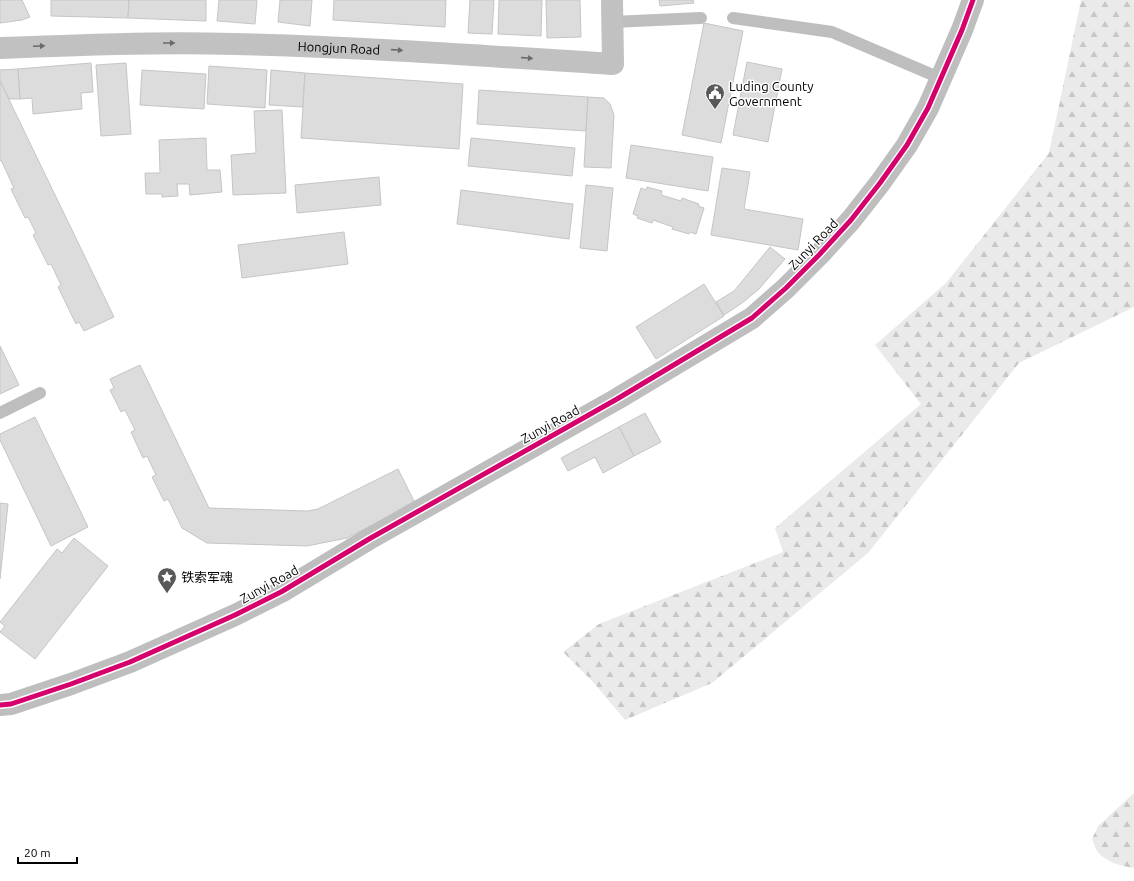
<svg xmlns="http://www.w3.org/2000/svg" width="1134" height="881" viewBox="0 0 1134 881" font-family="Ubuntu,'Noto Sans SC',sans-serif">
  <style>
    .forest { fill: url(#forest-firs) }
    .building { fill: #dcdcdc; stroke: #c5c5c5 }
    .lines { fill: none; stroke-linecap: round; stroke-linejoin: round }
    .service { stroke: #bebebe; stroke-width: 12 }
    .tertiary { stroke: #bebebe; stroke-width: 22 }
    .secondary { stroke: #c1c1c1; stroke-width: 22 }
    .cycleway-casing { stroke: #fff; stroke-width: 8 }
    .cycleway { stroke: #d6006c; stroke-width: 5 }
    .oneway { fill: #6a6a6a }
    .labels { text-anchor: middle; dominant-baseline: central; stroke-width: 3; stroke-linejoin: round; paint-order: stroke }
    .street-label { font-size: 13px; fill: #000; stroke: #fff }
    .poi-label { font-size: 13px; fill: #000; stroke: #fff; text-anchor: start }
  </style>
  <defs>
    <pattern id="forest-firs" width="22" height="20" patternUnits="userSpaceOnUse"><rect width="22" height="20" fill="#eaeaea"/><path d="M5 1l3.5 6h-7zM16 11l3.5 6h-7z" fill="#c7c7c7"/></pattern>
  </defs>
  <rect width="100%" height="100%" fill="#fff"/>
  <g class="forest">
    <path d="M1081 0H1134V307L1019 363 868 553 712 683 625 720 594 683 563 652 599 624 783 552 775 528 921 404 875 345 946 283 1049 153Z"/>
    <path d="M1134 793V868C1121 866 1105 862 1097 851 1095 848 1094 843 1092 839L1098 826Z"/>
  </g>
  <g class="building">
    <path d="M0 0H22L30 17 22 20 0 23Z"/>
    <path d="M51 0H129L128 18 51 16Z"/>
    <path d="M129 0H206V21L128 18Z"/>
    <path d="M219 0H257L255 24 217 21Z"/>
    <path d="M280 0H312L310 26 278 22Z"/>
    <path d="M334 0H446L445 27 333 20Z"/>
    <path d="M470 0H494L492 34 468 33Z"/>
    <path d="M499 0H542L541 36 498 34Z"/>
    <path d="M546 0H580L581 37 547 38Z"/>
    <path d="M659 0H693L694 3 660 6Z"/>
    <path d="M704 23 743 31 721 143 682 135Z"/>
    <path d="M747 62 782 69 768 142 733 135Z"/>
    <path d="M91 63 93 92 81 93 82 109 33 114 32 98 20 99 18 69Z"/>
    <path d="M126 63 131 134 101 136 96 65Z"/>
    <path d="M209 66 267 70 265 108 207 104Z"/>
    <path d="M18 69 20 99H9L0 81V70Z"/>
    <path d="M142 70 206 74 204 109 140 105Z"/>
    <path d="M271 70 305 73 303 107 269 105Z"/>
    <path d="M305 73 463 84 459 149 301 138Z"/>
    <path d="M0 81 114 317 84 331 79 322 76 324 58 287 61 285 51 264 48 265 33 235 36 233 28 217 25 218 11 189 14 188 1 160 0 161Z"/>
    <path d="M479 90 588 97 586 131 477 124Z"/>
    <path d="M588 97 604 98 610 104 614 115 611 168 584 167Z"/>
    <path d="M282 110 286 193 233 195 231 155 256 153 254 111Z"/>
    <path d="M206 138 207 170H220L222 192 190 195 189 184H177L178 196 162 197V194H146L145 173H160L159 140Z"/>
    <path d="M471 138 575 148 572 176 468 166Z"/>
    <path d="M631 145 713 157 708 191 626 178Z"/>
    <path d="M722 168 750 172 744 209 803 219 798 250 711 235Z"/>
    <path d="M379 177 381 205 297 213 295 185Z"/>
    <path d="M586 185 613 188 607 251 580 248Z"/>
    <path d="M647 187 662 191 661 195 681 201 682 198 699 204 698 206 704 208 696 234 690 232 689 234 672 229 673 227 653 220 652 223 637 218 638 216 633 214 641 188 646 190Z"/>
    <path d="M461 190 573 204 569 239 457 224Z"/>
    <path d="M344 232 348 264 242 278 238 245Z"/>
    <path d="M770 247 785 259 759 289 742 303 724 315 716 302 734 291Z"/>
    <path d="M704 284 724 316 656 359 636 327Z"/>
    <path d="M0 346 19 385 0 394Z"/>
    <path d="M140 365 209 508 308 511 318 509 398 469 415 503 347 538 307 546 207 543 182 528 168 499 164 501 152 477 156 475 147 456 143 458 131 432 135 430 125 410 121 412 110 390 114 388 110 379Z"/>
    <path d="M645 413 661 442 634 456 619 427Z"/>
    <path d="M35 417 88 527 51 546 0 440V434Z"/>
    <path d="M619 427 634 456 603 473 595 457 568 471 561 458Z"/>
    <path d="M0 503 8 504 0 579Z"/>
    <path d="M74 538 108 566 35 659 0 632 5 626 0 622 57 549 62 553Z"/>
  </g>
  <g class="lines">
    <g class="service">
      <path d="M733 18 832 32 933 75 942 76"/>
      <path d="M612 22 701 18"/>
      <path d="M0 413 40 393"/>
    </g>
    <path class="tertiary" d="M0 705 11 704 71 684 130 662 235 615 281 592 369 539 617 399 752 318 786 288 819 255 851 220 880 183 907 145 928 108 962 30 973 0"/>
    <path class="secondary" id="s1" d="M0 48C78 45 156 42 234 44 361 47 487 56 613 64L612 0"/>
    <defs>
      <path id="cycleway" d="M0 705 11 704 71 684 130 662 235 615 281 592 369 539 617 399 752 318 786 288 819 255 851 220 880 183 907 145 928 108 962 30 973 0"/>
    </defs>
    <use href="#cycleway" class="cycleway-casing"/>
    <use href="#cycleway" class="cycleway"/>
  </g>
  <defs><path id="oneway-solid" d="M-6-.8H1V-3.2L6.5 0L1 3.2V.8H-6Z"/></defs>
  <g class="oneway">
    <use href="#oneway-solid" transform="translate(169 43)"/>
    <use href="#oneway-solid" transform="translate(39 46) rotate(-2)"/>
    <use href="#oneway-solid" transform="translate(397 50) rotate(4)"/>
    <use href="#oneway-solid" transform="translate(527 58) rotate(4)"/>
  </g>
  <defs>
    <symbol id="civic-pin" viewBox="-11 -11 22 30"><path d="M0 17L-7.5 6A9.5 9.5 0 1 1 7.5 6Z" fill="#595959" stroke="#fff"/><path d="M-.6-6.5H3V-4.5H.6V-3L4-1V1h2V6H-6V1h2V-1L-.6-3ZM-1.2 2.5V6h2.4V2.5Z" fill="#fff"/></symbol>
    <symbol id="sight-pin" viewBox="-11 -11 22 30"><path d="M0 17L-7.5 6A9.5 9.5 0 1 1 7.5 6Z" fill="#595959" stroke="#fff"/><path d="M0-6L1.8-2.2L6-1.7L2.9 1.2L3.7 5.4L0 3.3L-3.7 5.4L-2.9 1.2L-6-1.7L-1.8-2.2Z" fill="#fff"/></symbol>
  </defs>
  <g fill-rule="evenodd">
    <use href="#civic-pin" x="704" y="82" width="22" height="30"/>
    <use href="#sight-pin" x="156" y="566" width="22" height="30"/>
  </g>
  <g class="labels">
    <g class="street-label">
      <text stroke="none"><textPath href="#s1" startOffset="339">Hongjun Road</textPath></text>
      <text transform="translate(813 244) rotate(-46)">Zunyi Road</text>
      <text transform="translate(550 424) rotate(-29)">Zunyi Road</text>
      <text transform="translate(269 584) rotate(-29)">Zunyi Road</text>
    </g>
    <g class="poi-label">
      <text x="729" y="86">Luding County<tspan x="729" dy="15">Government</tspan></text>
      <text x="181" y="577">铁索军魂</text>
    </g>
  </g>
  <path d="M18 857v6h59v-6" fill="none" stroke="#000000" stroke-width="2"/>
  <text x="24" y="857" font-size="12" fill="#000000" stroke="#ffffff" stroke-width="3" paint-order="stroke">20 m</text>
</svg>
